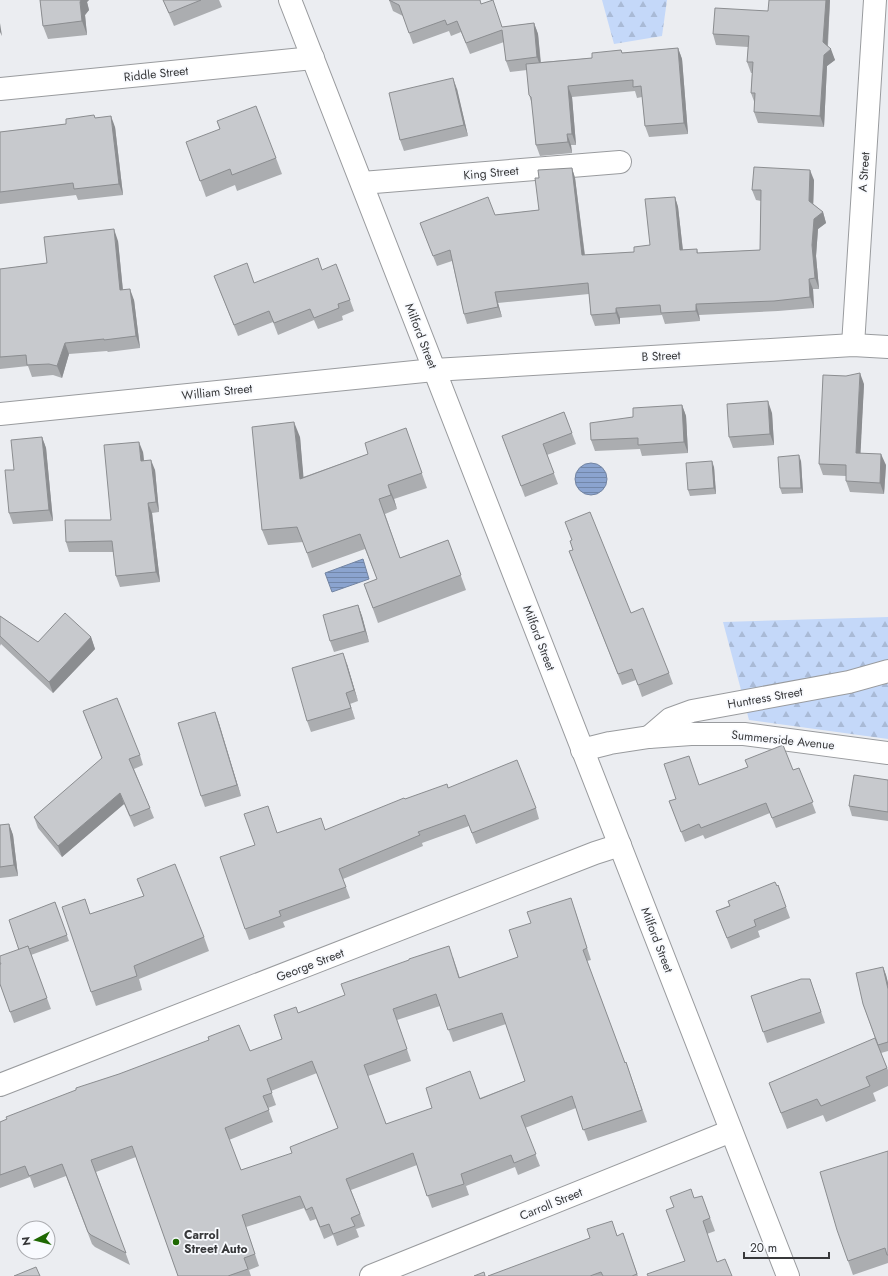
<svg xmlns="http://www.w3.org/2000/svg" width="888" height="1276" viewBox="0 0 888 1276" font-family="Jost,sans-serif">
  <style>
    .forest { fill: url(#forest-firs) }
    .water { fill: url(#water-rules); stroke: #7284a2 }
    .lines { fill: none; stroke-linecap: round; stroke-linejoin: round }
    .minor-casing { stroke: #999b9e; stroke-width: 24 }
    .minor { stroke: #fff; stroke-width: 22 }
    .wall { fill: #abadb0; fill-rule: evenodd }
    .shaded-wall { fill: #8b8d90 }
    .building { fill: #c7c9cd; stroke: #8b8d90; fill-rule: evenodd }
    .poi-dot { fill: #1e6802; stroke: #f8fafe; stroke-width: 1.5 }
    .labels { text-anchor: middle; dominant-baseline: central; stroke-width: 3.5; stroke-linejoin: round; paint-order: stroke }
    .street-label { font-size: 12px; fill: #37383a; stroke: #f8fafe }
    .poi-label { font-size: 12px; font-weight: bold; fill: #37383a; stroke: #f8fafe; text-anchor: start }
  </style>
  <defs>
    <pattern id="forest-firs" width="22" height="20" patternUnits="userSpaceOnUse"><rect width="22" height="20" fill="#c4d8f9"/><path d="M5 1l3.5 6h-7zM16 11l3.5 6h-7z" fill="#a9bad6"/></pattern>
    <pattern id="water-rules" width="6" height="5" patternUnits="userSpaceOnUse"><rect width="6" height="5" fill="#8ba4cf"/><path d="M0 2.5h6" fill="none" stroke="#7287a9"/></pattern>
  </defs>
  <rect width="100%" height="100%" fill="#ebedf1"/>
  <g class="forest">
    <path d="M602 0H667L662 36 614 44Z"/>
    <path d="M888 617V739L749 720 723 622Z"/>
  </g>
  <g class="water">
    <circle cx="591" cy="479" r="16"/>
    <path d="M363 559 369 579 332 592 325 573Z"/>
  </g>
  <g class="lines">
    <defs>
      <g id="minor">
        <path d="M290 0 788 1276"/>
        <path d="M0 89 313 58"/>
        <path d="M362 183 620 162"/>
        <path d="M853 345 875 0"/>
        <path d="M0 414 434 370 853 345 888 347"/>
        <path d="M649 737 670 719 692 711 849 682 888 671"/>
        <path d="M582 750 610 743 649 737 691 734H744L888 753"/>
        <path d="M0 1085 595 853 620 845"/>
        <path d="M371 1276 731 1131"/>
      </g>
    </defs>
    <use href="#minor" class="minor-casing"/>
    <use href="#minor" class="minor"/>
  </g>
  <g class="wall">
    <path d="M40 0H89L87 2 89 10 85 15 87 35 48 39 43 26Z"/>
    <path d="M163 0H219L222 7 174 26Z"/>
    <path d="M389 0 481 4 502 27 534 23 538 34 541 62 592 58 621 50 622 53 678 48 682 59 688 134 649 137 645 126 642 97 637 98 635 91 572 97 576 145H571L572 153 540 156 536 145 532 104 529 95 527 70 510 72 506 61 504 42 470 54 461 32 451 36 449 31 413 44 403 16 393 11Z"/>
    <path d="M830 0 828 46 835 60 827 66 824 127 758 123 754 112 755 104 751 93 752 73H751L747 62 748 47 716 45 713 34 768 11Z"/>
    <path d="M457 89 468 136 404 151 400 140Z"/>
    <path d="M95 118 115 127 123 195 78 200 76 195 0 204V132L66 124Z"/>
    <path d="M217 121 276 158 282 174 237 191 235 185 206 197 192 158 220 129Z"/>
    <path d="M572 168 575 178 585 255 634 252 650 245 675 197 678 207 683 250 697 249 698 253 760 250 761 201 756 200 752 190 814 180 813 204 823 212 826 223 818 229 816 256 819 289H813L814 308 778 311 699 315 700 321 665 324 662 315 620 318V324L595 326 591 315 589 294 498 303 502 317 467 324 464 314 452 261 437 266 420 223 495 215 539 210V178Z"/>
    <path d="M118 241 123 290 134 300 140 348 108 352 107 351 69 354 62 378 53 375 32 377 28 366 0 369V269L47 263Z"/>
    <path d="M322 270 350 300 354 311 342 316 343 320 318 329 314 320 278 335 273 322 238 336 214 276 254 283Z"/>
    <path d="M864 384 860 453 886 465 884 494 850 492 846 481V476L823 475 819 464Z"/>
    <path d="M682 405 686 416 688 453 642 456 640 449 595 451 591 440 633 417Z"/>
    <path d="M564 412 576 444 547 455 558 484 525 497 502 436Z"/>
    <path d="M772 413 774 445 733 448 729 437Z"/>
    <path d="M406 428 427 488 394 499 397 509 385 514 400 558 448 540 466 590 378 623 364 584 377 579 365 549 312 568 303 542 268 545 262 530 300 437 303 477 368 454Z"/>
    <path d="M42 437 46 448 53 521 13 524 9 513 14 470Z"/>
    <path d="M143 452 144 461 155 470 159 512 152 513 160 582 120 587 116 576 114 552H69L66 542 111 520Z"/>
    <path d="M801 461 803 493 782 494 780 488Z"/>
    <path d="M714 467 716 494 690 496 688 490Z"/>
    <path d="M569 551 631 613 669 673 673 684 642 697 636 680 622 685Z"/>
    <path d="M358 605 362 616 369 642 334 652 330 641Z"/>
    <path d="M0 616 38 642 91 637 95 649 53 693 1 644 0 646Z"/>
    <path d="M347 664 358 701 350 704 355 719 311 732 307 721Z"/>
    <path d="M83 711 140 755 143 765 134 769 154 818 134 827 124 804 62 857 38 828 34 817 102 759Z"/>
    <path d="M215 712 241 796 205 807 201 796Z"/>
    <path d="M799 768 816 813 776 828 770 813 705 839 703 835 685 842 669 801 676 799 699 785 793 770Z"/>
    <path d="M888 780V821L852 816 849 806Z"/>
    <path d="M448 788 536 808 539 819 476 844 469 826 422 843 423 846 343 879 350 898 283 922 285 927 249 940 245 929 255 845 277 833 326 830 405 799Z"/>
    <path d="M9 824 13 835 18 876 0 878V825Z"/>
    <path d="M137 879 204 937 209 951 139 979 142 990 96 1006 91 992V914L144 897Z"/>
    <path d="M778 885 790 918 758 931 760 937 731 949 716 911Z"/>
    <path d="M55 902 69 941 31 955 51 1009 14 1023 0 984 19 950Z"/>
    <path d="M575 910 591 960 587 961 625 1063 626 1062 647 1122 588 1141 576 1108 525 1128 540 1166 518 1175 515 1167 466 1186 469 1195 432 1208 417 1165 351 1190 365 1226 356 1229 359 1237 337 1246 333 1235 324 1239 316 1219 310 1221 304 1208 246 1227 259 1266 249 1270 251 1276H178L136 1157 96 1172 130 1265 95 1247 92 1244 66 1176 34 1188 30 1177 0 1188V1122L250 1051 282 1039 298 1013 453 957 460 978 518 957ZM440 1006 453 1042 506 1024 525 1081 480 1098 386 1124 368 1076 411 1061 397 1020ZM317 1073 338 1128 292 1154 241 1170 229 1140 273 1122 268 1108 276 1105 271 1091Z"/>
    <path d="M883 967 886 975 888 983V1051L881 1053 888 1070V1086L873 1093 876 1101 826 1122 823 1115 787 1129 769 1083 879 1049 863 1004Z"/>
    <path d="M810 979 825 1023 767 1043 751 996Z"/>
    <path d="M888 1151V1263L853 1275 848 1261Z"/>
    <path d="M702 1196 715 1231 707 1234 717 1262 732 1276 685 1261 674 1207Z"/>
    <path d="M623 1233 638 1276H488L617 1236Z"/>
  </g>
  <g class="shaded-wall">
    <path d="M81 0H89L87 2 89 10 85 15 87 35 82 21 80 2Z"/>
    <path d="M826 0H830L827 52 823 42Z"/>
    <path d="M0 23 2 36 0 32Z"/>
    <path d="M534 23 538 34 541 68 537 57Z"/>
    <path d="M678 48 682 59 688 134 684 123Z"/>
    <path d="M831 49 835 60 827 66 824 127 820 116 824 55Z"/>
    <path d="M453 78 457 89 468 136 464 125Z"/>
    <path d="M568 86 572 97 576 145 572 134Z"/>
    <path d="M111 116 115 127 123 195 119 184Z"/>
    <path d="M567 134 571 145 572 153 568 142Z"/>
    <path d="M572 168 575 178 586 266 582 255Z"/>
    <path d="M810 170 814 180 813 212 809 201Z"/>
    <path d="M675 197 678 207 684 261 680 250Z"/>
    <path d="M823 212 826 223 818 229 816 256 819 289 815 278 812 245 814 219Z"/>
    <path d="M114 229 118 241 124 302 120 290Z"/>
    <path d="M809 279 813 289 814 308 810 297Z"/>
    <path d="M130 289 134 300 140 348 136 336Z"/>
    <path d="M495 292 498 303 502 317 498 307Z"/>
    <path d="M696 304 699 315 700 321 696 311Z"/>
    <path d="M616 308 620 318V324L616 313Z"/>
    <path d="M65 343 69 354 62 378 57 366Z"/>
    <path d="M860 373 864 384 860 464 856 453Z"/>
    <path d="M768 401 772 413 774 445 770 434Z"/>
    <path d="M682 405 686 416 688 453 684 442Z"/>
    <path d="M294 422 300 437 305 494 300 479Z"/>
    <path d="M42 437 46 448 53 521 49 510Z"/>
    <path d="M139 442 143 452 145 471 141 461Z"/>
    <path d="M881 454 886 465 884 494 880 483Z"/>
    <path d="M799 455 801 461 803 493 801 488Z"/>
    <path d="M151 460 155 470 159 512 156 502Z"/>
    <path d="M712 461 714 467 716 494 714 488Z"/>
    <path d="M388 485 394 499 397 509 391 495Z"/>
    <path d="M148 503 152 513 160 582 156 572Z"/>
    <path d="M358 605 362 616 369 642 365 631Z"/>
    <path d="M91 637 95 649 53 693 49 682Z"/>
    <path d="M343 653 347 664 358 701 354 690Z"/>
    <path d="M346 693 350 704 355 719 351 708Z"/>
    <path d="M215 712 219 723 241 796 237 785Z"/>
    <path d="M120 793 124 804 62 857 58 846Z"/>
    <path d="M9 824 13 835 18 876 14 865Z"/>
    <path d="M883 967 886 975 888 983V989Z"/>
  </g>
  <g class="building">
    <path d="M40 0H81L80 2 82 21 43 26Z"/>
    <path d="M163 0H201L169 13Z"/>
    <path d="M389 0H480L481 4 493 0 502 27 534 23 537 57 506 61 502 30 466 43 457 21 447 25 445 20 409 33 399 5Z"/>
    <path d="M769 0H826L823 42 831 49 824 55 820 116 754 112 755 93H751L753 62H747L749 36 713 34 715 8 768 11Z"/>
    <path d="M678 48 684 123 645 126 641 86 633 87V80L568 86 572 134H567L568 142 536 145 531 97 529 95 526 64 592 58V53L621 50 622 53Z"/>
    <path d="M453 78 464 125 400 140 389 93Z"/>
    <path d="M256 106 276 158 232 175 230 169 200 181 186 142 220 129 217 121Z"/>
    <path d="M94 115 95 118 111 116 119 184 74 189 73 183 0 192V132L66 124V119Z"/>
    <path d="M754 167 810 170 809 201 823 212 814 219 812 245 815 278 809 279 810 297 774 301 696 304V311L661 313 660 305 616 308V313L591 315 588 283 495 292 498 307 464 314 450 250 433 256 420 223 488 197 495 215 539 210 535 178H539L538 170 572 168 582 255 634 252V247L650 245 645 199 675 197 680 250 697 249V253L760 250 761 190H752Z"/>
    <path d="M114 229 120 290 130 289 136 336 104 340V339L65 343 57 366 49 364 27 365 26 355 0 357V269L47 263 44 237Z"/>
    <path d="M318 258 322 270 336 264 350 300 338 304 339 308 314 318 310 309 274 323 269 311 234 325 214 276 247 263 254 283Z"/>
    <path d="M860 373 856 453 881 454 880 483 846 481V465L819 464 823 375 846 376Z"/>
    <path d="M768 401 770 434 729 437 727 404Z"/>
    <path d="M682 405 684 442 638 445V438L591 440 590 423 633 417V408Z"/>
    <path d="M564 412 572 433 543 444 554 473 521 486 502 436Z"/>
    <path d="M294 422 300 479 368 454 365 443 406 428 422 473 388 485 391 495 379 499 400 558 448 540 461 575 373 608 364 584 377 579 360 534 307 553 297 527 262 530 252 427Z"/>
    <path d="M42 437 49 510 9 513 5 470H14L11 440Z"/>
    <path d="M139 442 141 461 151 460 156 502 148 503 156 572 116 576 112 541 66 542 65 520H111L104 445Z"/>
    <path d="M799 455 801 488H780L778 457Z"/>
    <path d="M712 461 714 488 688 490 686 463Z"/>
    <path d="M590 512 631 613 643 608 669 673 638 685 632 669 618 674 569 551 573 550 570 541 572 540 565 522Z"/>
    <path d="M358 605 365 631 330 641 323 615Z"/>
    <path d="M65 613 91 637 49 682 0 636V616L38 642Z"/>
    <path d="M343 653 354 690 346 693 351 708 307 721 292 668Z"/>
    <path d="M117 698 140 755 129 759 150 808 130 816 120 793 58 846 34 817 102 758 83 711Z"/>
    <path d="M215 712 237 785 201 796 178 723Z"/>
    <path d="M783 745 793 770 799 768 813 802 772 818 766 803 701 828 699 824 681 832 669 801 676 799 664 764 689 756 699 785 748 767 745 760Z"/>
    <path d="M517 760 536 808 472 833 465 815 418 832 420 835 339 869 346 887 279 911 281 916 245 929 220 857 255 845 244 814 268 806 277 833 321 818 325 830 404 798 405 799 447 784 448 788Z"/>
    <path d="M854 775 888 780V812L849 806Z"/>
    <path d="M9 824 14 865 0 867V825Z"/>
    <path d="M175 864 204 937 134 966 137 976 91 992 62 907 85 899 90 914 144 896 137 879Z"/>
    <path d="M775 882 777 886 778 885 786 907 754 920 756 926 727 938 716 911 730 906 728 901Z"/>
    <path d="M571 898 587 948 583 950 625 1063 626 1062 642 1110 583 1130 572 1096 521 1116 536 1154 514 1163 511 1155 461 1174 464 1184 427 1196 413 1153 346 1179 360 1214 351 1218 355 1226 333 1234 329 1224 320 1227 312 1207 306 1210 300 1196 242 1215 255 1254 244 1258 248 1269 228 1276H178L132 1146 91 1160 126 1253 91 1235 88 1232 62 1164 29 1176 25 1166 0 1175V1122L7 1119 6 1117 76 1090V1088L119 1074 209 1040 208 1037 239 1025 250 1051 282 1039 274 1015 296 1007 298 1013 345 995 341 984 409 960V959L449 946 459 978 518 957 509 930 531 923 527 912ZM436 994 448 1030 502 1013 525 1081 480 1099 470 1071 426 1088 432 1108 386 1124 364 1065 407 1049 393 1009ZM312 1061 338 1128 290 1147 292 1153 241 1170 225 1128 269 1110 263 1096 272 1093 267 1079Z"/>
    <path d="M55 902 67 935 29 949 28 946 19 950 9 920Z"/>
    <path d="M28 946 47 998 10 1012 0 984V964H1L0 962V956Z"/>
    <path d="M883 967 888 989V1042L878 1045 863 1004 856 973Z"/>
    <path d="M801 979H810L821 1012 763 1032 751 996Z"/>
    <path d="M875 1038 887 1068 866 1077 870 1086 821 1106 817 1099 781 1113 769 1083Z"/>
    <path d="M888 1151V1255H887L885 1248 848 1261 837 1230 820 1172Z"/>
    <path d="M691 1189 694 1198 702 1196 710 1218 703 1221 717 1262 725 1259 732 1276H648L647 1274 685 1261 666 1210 674 1207 670 1197Z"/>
    <path d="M612 1221 617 1236 623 1233 637 1274 632 1276H603L601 1272 590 1276H488L590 1238 587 1229Z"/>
    <path d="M36 1267 40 1276H14Z"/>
    <path d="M484 1272 485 1276H474Z"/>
  </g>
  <circle class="poi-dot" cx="176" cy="1242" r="4"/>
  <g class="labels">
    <g class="street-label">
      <text transform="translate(156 74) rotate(-6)">Riddle Street</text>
      <text transform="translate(864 172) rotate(-86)">A Street</text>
      <text transform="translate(491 173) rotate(-5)">King Street</text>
      <text transform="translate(421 336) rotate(69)">Milford Street</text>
      <text transform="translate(661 356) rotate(-3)">B Street</text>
      <text transform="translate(217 392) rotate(-6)">William Street</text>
      <text transform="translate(539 638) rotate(69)">Milford Street</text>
      <text transform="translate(765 698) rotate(-10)">Huntress Street</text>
      <text transform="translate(783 740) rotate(6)">Summerside Avenue</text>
      <text transform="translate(657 940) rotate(69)">Milford Street</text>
      <text transform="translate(310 965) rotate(-21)">George Street</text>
      <text transform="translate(551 1204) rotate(-22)">Carroll Street</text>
    </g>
    <g class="poi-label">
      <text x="184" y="1235">Carrol<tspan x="184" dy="14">Street Auto</tspan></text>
    </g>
  </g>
  <g transform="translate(36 1240) rotate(263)"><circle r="19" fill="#f8fafe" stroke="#abacb0"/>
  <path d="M0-3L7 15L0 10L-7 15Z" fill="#1e6802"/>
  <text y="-6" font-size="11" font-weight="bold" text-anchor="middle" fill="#37383a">N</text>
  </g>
  <path d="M744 1252v6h85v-6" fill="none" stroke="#37383a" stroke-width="2"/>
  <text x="750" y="1252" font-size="12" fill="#37383a" stroke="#f8fafe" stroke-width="3" paint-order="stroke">20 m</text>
</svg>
